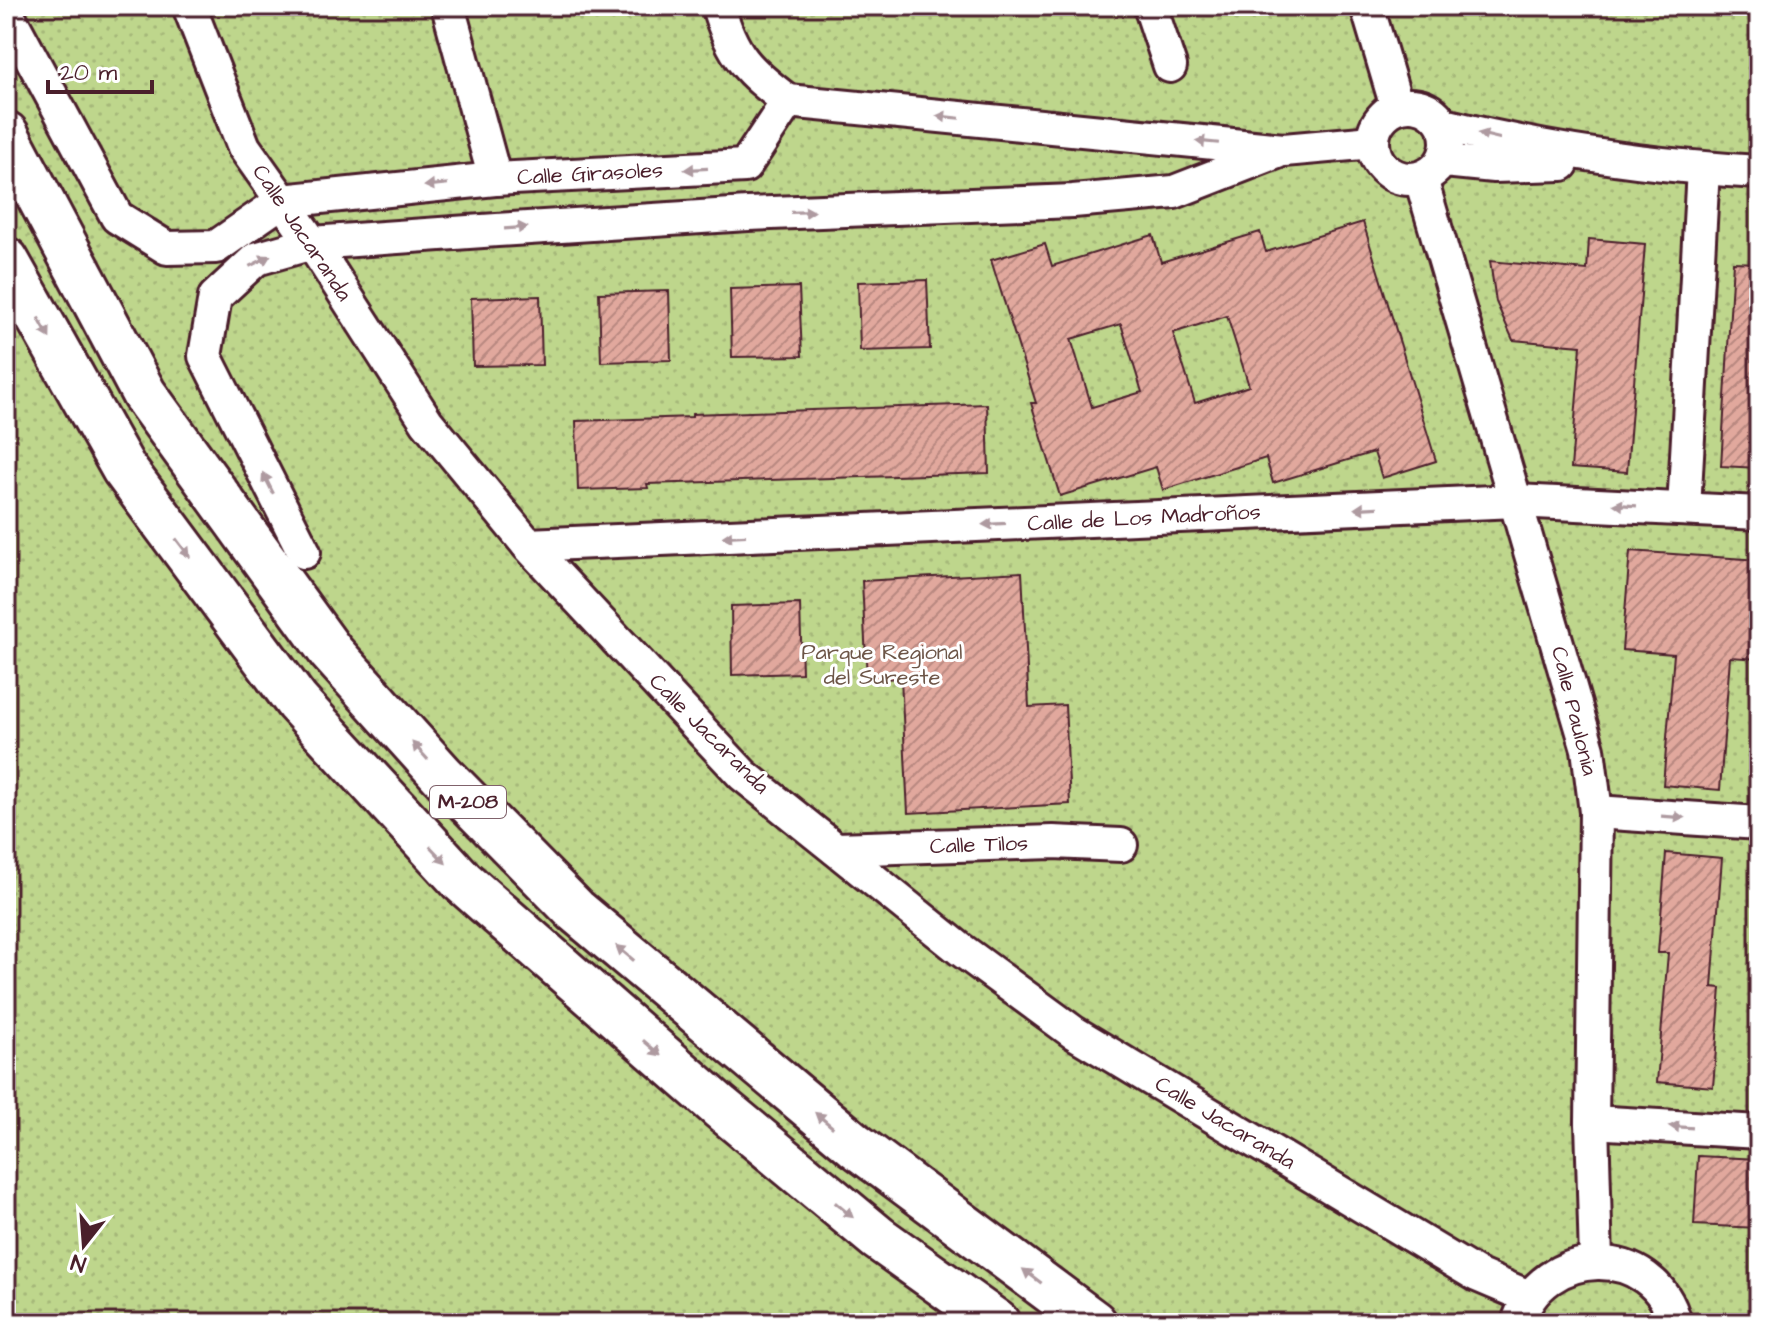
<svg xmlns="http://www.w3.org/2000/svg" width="1765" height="1329" viewBox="0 0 1765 1329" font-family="'Architects Daughter',sans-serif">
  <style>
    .park { fill: url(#park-dots); stroke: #847a5c; stroke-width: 2 }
    .building { fill: url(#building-hatch); stroke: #4a1f2b; stroke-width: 2; fill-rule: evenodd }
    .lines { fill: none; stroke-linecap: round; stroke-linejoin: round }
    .street-casing { stroke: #4a1f2b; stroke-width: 38 }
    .primary-casing { stroke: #4a1f2b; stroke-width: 50 }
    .street { stroke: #fff; stroke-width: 32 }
    .primary { stroke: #fff; stroke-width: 44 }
    .oneway { fill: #ae9aa0 }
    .labels { text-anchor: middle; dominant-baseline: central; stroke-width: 6; stroke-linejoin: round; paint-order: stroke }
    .shield { fill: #fff; stroke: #80626b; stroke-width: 2 }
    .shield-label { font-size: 20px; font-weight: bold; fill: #4a1f2b }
    .street-label { font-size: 22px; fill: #4a1f2b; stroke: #fff }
    .park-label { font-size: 22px; fill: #6d5648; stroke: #fff }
  </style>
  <defs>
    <pattern id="park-dots" width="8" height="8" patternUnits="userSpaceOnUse" patternTransform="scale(2)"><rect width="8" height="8" fill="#bed68c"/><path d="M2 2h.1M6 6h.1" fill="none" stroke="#a5b779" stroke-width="1.8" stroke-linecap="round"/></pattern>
    <pattern id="building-hatch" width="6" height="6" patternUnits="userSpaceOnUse" patternTransform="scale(2)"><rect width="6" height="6" fill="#e1a89d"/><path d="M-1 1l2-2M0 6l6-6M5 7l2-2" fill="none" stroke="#b88880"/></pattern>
  </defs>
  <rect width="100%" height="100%" fill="#f6e5e2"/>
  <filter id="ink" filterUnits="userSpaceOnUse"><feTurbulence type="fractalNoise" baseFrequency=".0125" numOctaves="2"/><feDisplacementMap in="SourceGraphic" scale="16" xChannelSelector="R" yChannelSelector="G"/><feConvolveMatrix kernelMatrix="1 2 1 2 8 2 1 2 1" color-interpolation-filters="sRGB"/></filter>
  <g filter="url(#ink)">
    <rect class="park" x="6" y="6" width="1753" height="1317"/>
    <g class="building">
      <path d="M1363 222 1436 461 1382 478 1374 452 1273 483 1266 458 1163 490 1156 467 1060 496 1031 403H1036L991 260 1045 244 1052 266 1153 235 1161 262 1260 232 1266 252ZM1227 316 1249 386 1195 403 1173 333ZM1121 324 1142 392 1092 407 1071 339Z"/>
      <path d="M1589 239 1645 244 1627 472 1571 468 1581 346 1513 340 1496 302 1490 261 1587 270Z"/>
      <path d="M1733 262 1759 263V468L1721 466Z"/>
      <path d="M927 280 930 349 860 351 858 282Z"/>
      <path d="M799 287 802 356 732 357 730 289Z"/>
      <path d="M669 291 671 360 601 362 599 293Z"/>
      <path d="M540 296 542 365 473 366 471 298Z"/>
      <path d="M987 404 989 473 647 484 648 488 578 490 576 421 692 417V414Z"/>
      <path d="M1630 551 1759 560V659L1730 657 1720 790 1663 785 1674 654 1622 650Z"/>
      <path d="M1022 572 1029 707 1065 705 1070 804 908 813 901 678 867 680 862 581Z"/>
      <path d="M800 604 802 673 732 675 731 606Z"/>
      <path d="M1666 853 1722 858 1712 987 1721 988 1713 1087 1657 1082 1668 953H1658Z"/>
      <path d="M1698 1156 1759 1159V1228L1694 1225Z"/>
    </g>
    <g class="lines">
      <defs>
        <g id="street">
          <path d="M189 6 244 147 312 243 427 422 528 545 743 775 960 949 1073 1032 1477 1275 1529 1297"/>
          <path d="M448 6 495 179"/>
          <path d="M718 6C732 56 748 71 788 101"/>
          <path d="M1150 6 1170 66"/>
          <path d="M1367 6 1397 107"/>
          <path d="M6 11 117 217 167 248 216 247 282 201 495 179 745 166 788 101 1284 150 1373 142"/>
          <circle cx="1410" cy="142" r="37"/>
          <path d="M1444 125C1547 151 1653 166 1759 172"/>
          <path d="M1444 161 1494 166 1562 164"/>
          <path d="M1421 179 1588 749 1596 812 1592 1122 1596 1261"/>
          <path d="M1684 509 1703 169"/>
          <path d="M528 545 1516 501 1759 513"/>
          <path d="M304 552 205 356 215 297 256 259 312 243 497 230 748 214 1073 201 1174 192 1277 152"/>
          <path d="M1596 812 1759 823"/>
          <path d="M836 849 1053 842 1121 845"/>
          <path d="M1592 1122 1759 1132"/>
          <path d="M1518 1323C1541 1245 1655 1241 1675 1323"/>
        </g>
        <g id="primary">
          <path d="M6 134 144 394 331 652 442 775 575 910 855 1145 1094 1323"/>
          <path d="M6 260 124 469 297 702 462 881 720 1107 878 1238 997 1323"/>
        </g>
      </defs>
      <use href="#street" class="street-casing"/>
      <use href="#primary" class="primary-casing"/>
      <use href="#street" class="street"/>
      <use href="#primary" class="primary"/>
    </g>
    <defs><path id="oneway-solid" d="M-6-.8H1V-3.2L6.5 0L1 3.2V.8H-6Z" transform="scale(2)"/></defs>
    <g class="oneway">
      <use href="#oneway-solid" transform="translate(948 117) rotate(-174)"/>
      <use href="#oneway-solid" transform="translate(1489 136) rotate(-167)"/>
      <use href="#oneway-solid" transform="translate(1207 142) rotate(-174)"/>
      <use href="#oneway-solid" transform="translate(696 169) rotate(177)"/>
      <use href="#oneway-solid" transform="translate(436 185) rotate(174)"/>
      <use href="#oneway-solid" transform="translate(803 212) rotate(-2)"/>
      <use href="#oneway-solid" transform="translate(516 228) rotate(-4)"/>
      <use href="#oneway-solid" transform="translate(260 261) rotate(-27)"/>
      <use href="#oneway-solid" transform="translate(44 328) rotate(61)"/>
      <use href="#oneway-solid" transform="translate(268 483) rotate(-117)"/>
      <use href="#oneway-solid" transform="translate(1625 505) rotate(-176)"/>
      <use href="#oneway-solid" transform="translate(1366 508) rotate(177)"/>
      <use href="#oneway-solid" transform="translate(994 524) rotate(177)"/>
      <use href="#oneway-solid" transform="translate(734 536) rotate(177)"/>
      <use href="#oneway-solid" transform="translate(183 548) rotate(53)"/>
      <use href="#oneway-solid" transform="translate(420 751) rotate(-132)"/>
      <use href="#oneway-solid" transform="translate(1673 817) rotate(4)"/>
      <use href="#oneway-solid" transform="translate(438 855) rotate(47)"/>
      <use href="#oneway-solid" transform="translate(625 953) rotate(-140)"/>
      <use href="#oneway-solid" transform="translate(652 1048) rotate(41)"/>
      <use href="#oneway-solid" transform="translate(824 1120) rotate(-140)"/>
      <use href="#oneway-solid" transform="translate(1681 1127) rotate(-176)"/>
      <use href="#oneway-solid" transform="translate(844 1210) rotate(40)"/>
      <use href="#oneway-solid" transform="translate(1032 1276) rotate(-143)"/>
    </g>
  </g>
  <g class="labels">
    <rect class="shield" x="430" y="786" width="76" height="32" rx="6"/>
    <g class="shield-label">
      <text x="468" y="802">M-208</text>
    </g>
    <g class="street-label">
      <text transform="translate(590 174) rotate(-3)">Calle Girasoles</text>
      <text transform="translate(302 233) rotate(56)">Calle Jacaranda</text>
      <text transform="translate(1144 518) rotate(-3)">Calle de Los Madroños</text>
      <text transform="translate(1574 711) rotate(76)">Calle Paulonia</text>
      <text transform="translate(709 734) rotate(45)">Calle Jacaranda</text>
      <text transform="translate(979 845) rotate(-2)">Calle Tilos</text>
      <text transform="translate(1225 1123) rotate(31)">Calle Jacaranda</text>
    </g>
    <g class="park-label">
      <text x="882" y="652">Parque Regional<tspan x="882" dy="25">del Sureste</tspan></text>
    </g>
  </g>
  <rect width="1765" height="1329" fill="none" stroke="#fff" stroke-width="32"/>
  <rect x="16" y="16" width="1733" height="1297" fill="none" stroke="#4a1f2b" stroke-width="3" filter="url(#ink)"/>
  <g transform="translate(84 1245) rotate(197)" stroke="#ffffff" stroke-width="6" paint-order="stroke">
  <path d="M0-6L14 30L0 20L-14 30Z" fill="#4a1f2b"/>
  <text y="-12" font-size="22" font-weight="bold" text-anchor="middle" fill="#4a1f2b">N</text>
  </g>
  <path d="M48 80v12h104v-12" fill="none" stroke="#4a1f2b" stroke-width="4"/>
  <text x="60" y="80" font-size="24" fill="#4a1f2b" stroke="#ffffff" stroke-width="6" paint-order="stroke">20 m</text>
</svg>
